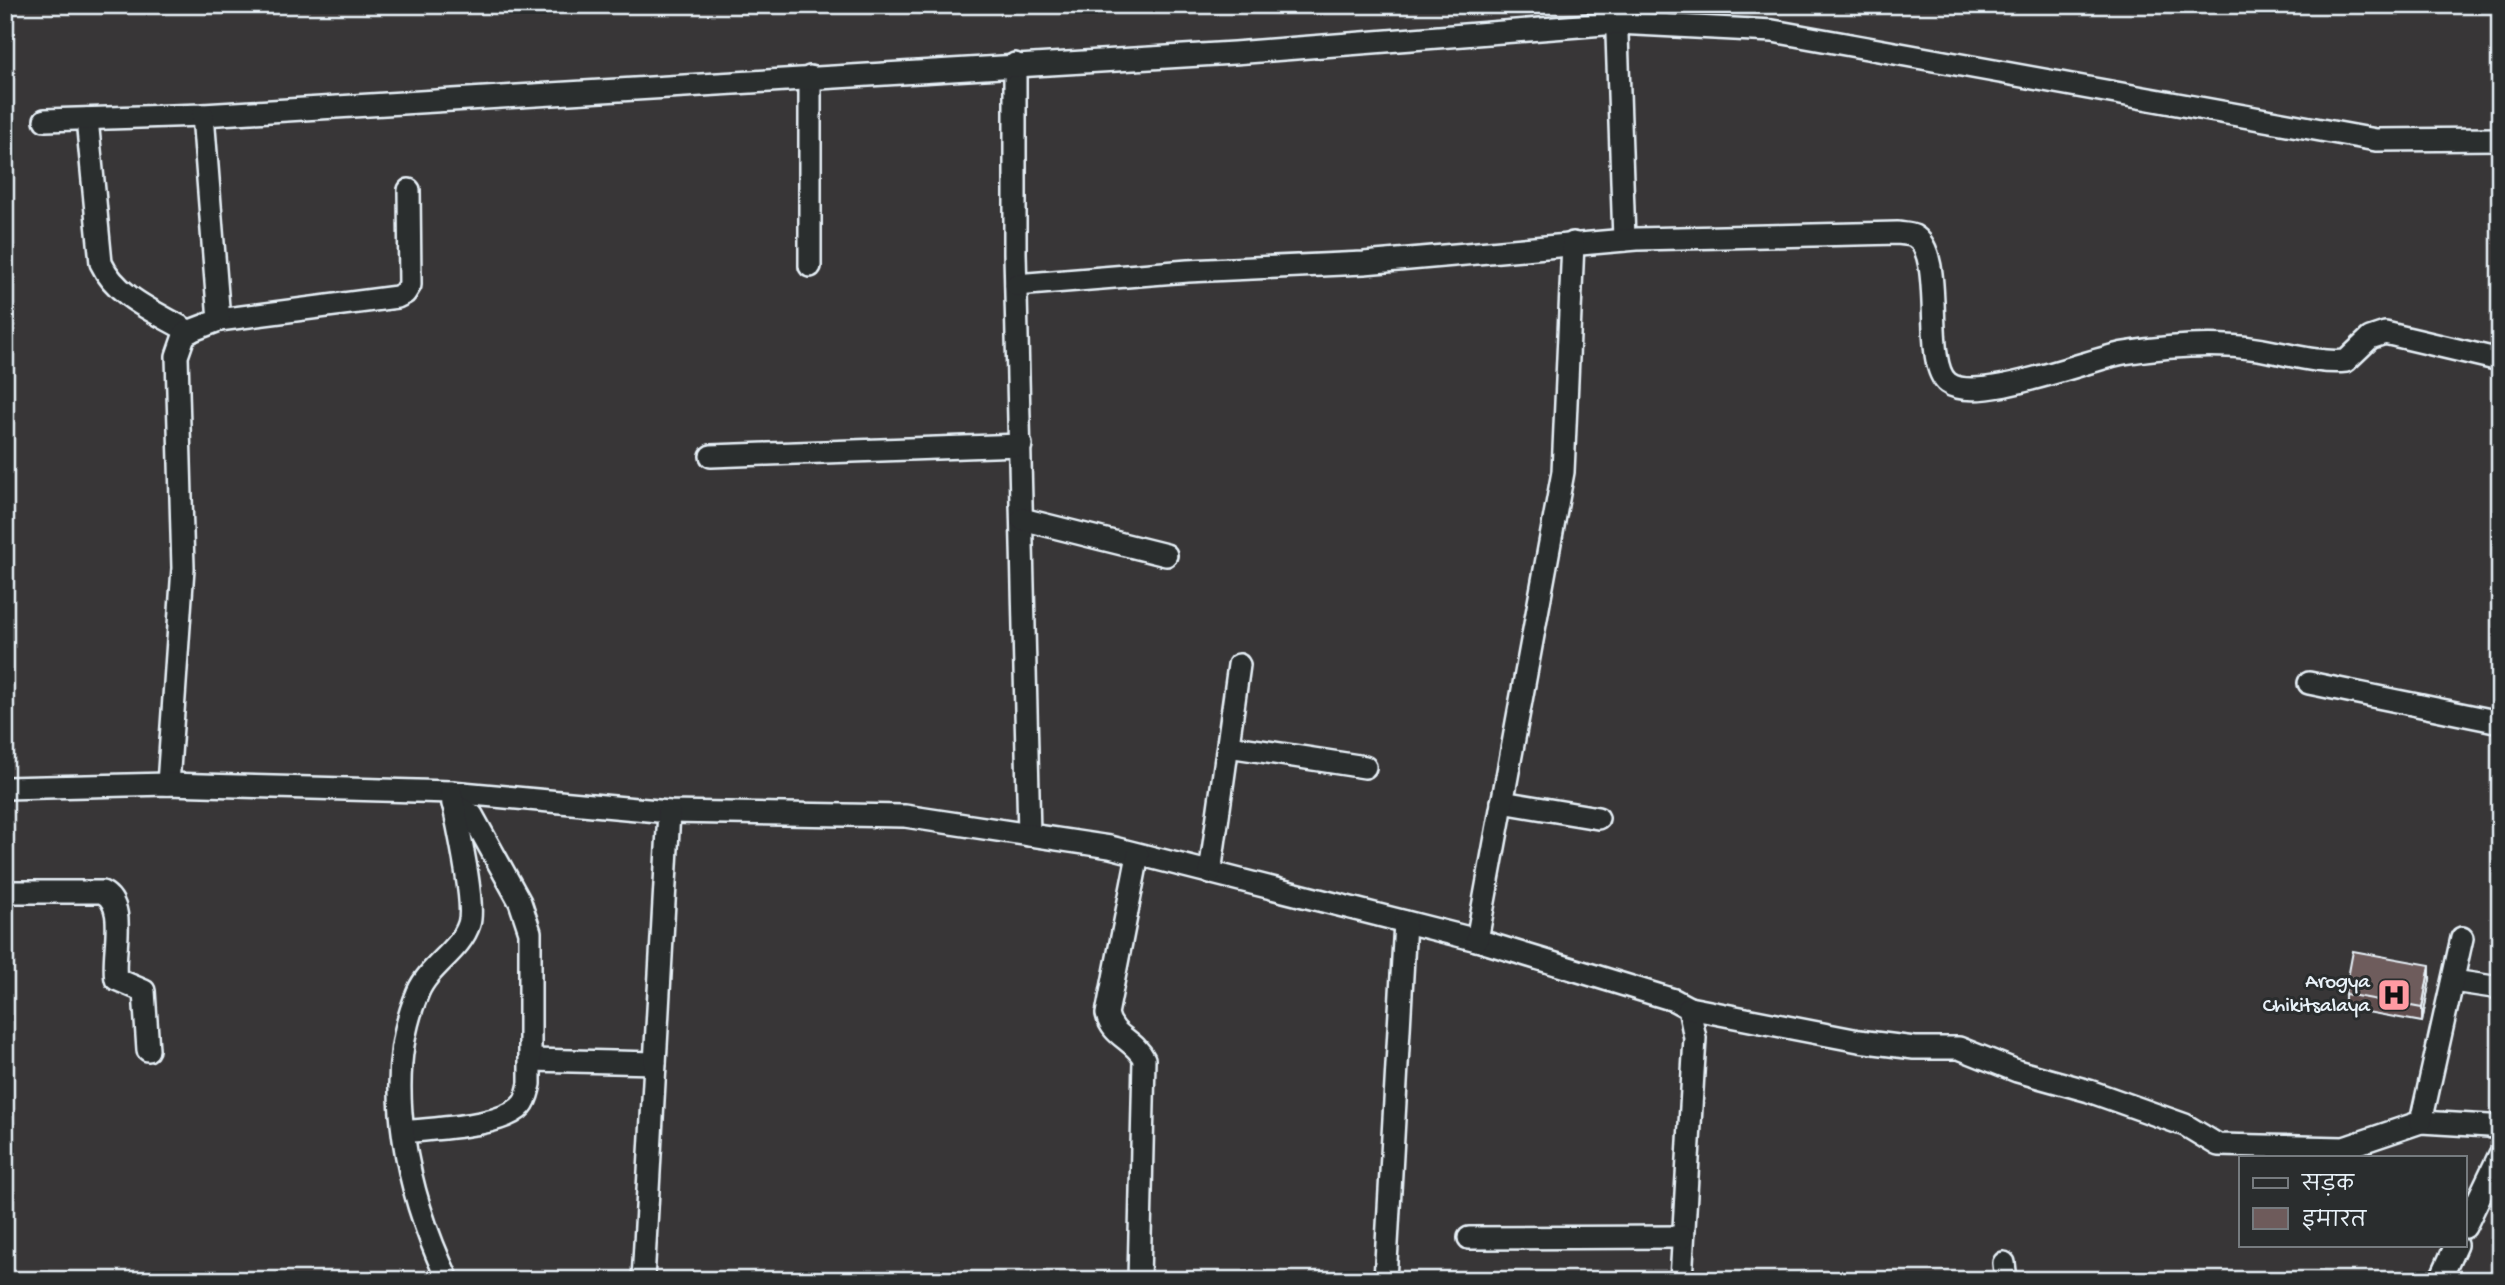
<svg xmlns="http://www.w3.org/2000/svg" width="2505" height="1285" viewBox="0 0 2505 1285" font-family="'Gochi Hand','Playpen Sans Deva',sans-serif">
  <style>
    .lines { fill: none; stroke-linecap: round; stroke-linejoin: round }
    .street-casing { stroke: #e8f1f8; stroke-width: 26 }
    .street { stroke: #2a2d2e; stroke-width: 21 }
    .wall { fill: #5f4e4e; stroke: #e8f1f8; stroke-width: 2 }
    .shaded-wall { fill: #4d4040; stroke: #e8f1f8; stroke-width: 2 }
    .building { fill: #6e5b5b; stroke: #e8f1f8; stroke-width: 2 }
    .labels { text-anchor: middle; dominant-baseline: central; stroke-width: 6; stroke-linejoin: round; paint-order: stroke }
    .poi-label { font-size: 21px; fill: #e8f1f8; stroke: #2a2d2e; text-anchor: end }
  </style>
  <rect width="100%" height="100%" fill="#383637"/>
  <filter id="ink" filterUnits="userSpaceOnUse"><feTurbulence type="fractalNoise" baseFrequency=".0143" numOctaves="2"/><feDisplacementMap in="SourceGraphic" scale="14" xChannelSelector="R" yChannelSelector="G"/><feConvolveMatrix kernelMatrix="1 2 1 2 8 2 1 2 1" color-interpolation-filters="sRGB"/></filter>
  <g filter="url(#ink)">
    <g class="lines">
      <defs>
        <g id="street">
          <path d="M1616 5 1624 240"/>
          <path d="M1015 64V253L1029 835"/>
          <path d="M810 77V266"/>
          <path d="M87 119 101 263C117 298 158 313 190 332"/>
          <path d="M45 120 203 115 1234 53 1617 23 1773 31 2376 140 2500 139"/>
          <path d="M1016 285 1188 271 1364 263 1637 239 1898 233C1903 234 1910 234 1914 236 1947 254 1921 362 1948 383 1977 405 2089 359 2124 353 2168 346 2213 342 2257 349 2285 353 2318 364 2346 361L2370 338 2385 333 2500 360"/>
          <path d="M219 320 397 297 405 293 410 285 409 190"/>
          <path d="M711 456 1021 445"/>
          <path d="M1022 519 1166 555"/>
          <path d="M2309 683 2500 722"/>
          <path d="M1228 746 1365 767"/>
          <path d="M168 784 183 568 177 356 185 333 219 320 203 115"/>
          <path d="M5 788 168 784 347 789 451 792 669 812 905 816 1110 847 1477 940 1674 1000 1689 1008 1695 1038 1681 1280"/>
          <path d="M1502 802 1598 818"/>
          <path d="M1138 855 1107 1014C1112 1037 1134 1039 1144 1059L1139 1280"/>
          <path d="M1210 873 1239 665"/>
          <path d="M5 892H102C129 905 111 954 116 979L144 991 148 1050"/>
          <path d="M1477 940 1563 472 1573 243"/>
          <path d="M2453 981 2500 988"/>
          <path d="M1689 1008 1859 1041 1914 1048H1959L2017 1071 2089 1091 2185 1125 2218 1145 2344 1148 2421 1122 2489 1126 2500 1130"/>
          <path d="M531 1060 655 1063"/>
          <path d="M2421 1122 2462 938"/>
          <path d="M404 1132C433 1128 504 1127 522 1105 527 1100 528 1091 530 1084V932L520 902 472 815 453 804"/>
          <path d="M2465 1227 2500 1154"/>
          <path d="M1469 1238 1683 1237"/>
          <path d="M2004 1263 2006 1280"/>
          <path d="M448 1280C408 1196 380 1081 418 992 429 966 461 950 469 924 476 903 456 818 451 792"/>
          <path d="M643 1280 669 812"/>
          <path d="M1385 1280 1405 922"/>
          <path d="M2440 1280 2456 1245"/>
        </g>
      </defs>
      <use href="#street" class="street-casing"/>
      <use href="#street" class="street"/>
    </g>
    <path class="wall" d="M2430 979 2422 1022 2345 1008V994Z"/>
    <path class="shaded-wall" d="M2430 965V979L2422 1022V1008Z"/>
    <path class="building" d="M2353 951 2430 965 2422 1008 2345 994Z"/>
  </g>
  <defs>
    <symbol id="hospital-square" viewBox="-11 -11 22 22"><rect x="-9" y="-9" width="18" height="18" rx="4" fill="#ff9aa2" stroke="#2a2d2e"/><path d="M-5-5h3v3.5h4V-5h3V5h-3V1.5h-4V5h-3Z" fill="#111"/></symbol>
  </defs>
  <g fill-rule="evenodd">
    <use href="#hospital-square" x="2375" y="976" width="38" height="38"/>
  </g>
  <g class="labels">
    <g class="poi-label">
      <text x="2370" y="983">Arogya<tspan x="2370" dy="24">Chikitsalaya</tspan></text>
    </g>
  </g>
  <rect width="2505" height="1285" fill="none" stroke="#2a2d2e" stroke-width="28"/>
  <rect x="14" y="14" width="2477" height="1257" fill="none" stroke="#e8f1f8" stroke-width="2.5" filter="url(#ink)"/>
  <rect x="2239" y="1156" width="228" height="91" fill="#2a2d2e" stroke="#767b7f" stroke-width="2"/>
  <rect x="2253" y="1178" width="35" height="10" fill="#2a2d2e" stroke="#767b7f" stroke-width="2"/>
  <text x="2302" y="1190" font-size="21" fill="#e8f1f8">सड़क</text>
  <rect x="2253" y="1208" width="35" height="21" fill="#6e5b5b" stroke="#767b7f" stroke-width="2"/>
  <text x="2302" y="1226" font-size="21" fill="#e8f1f8">इमारत</text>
</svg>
